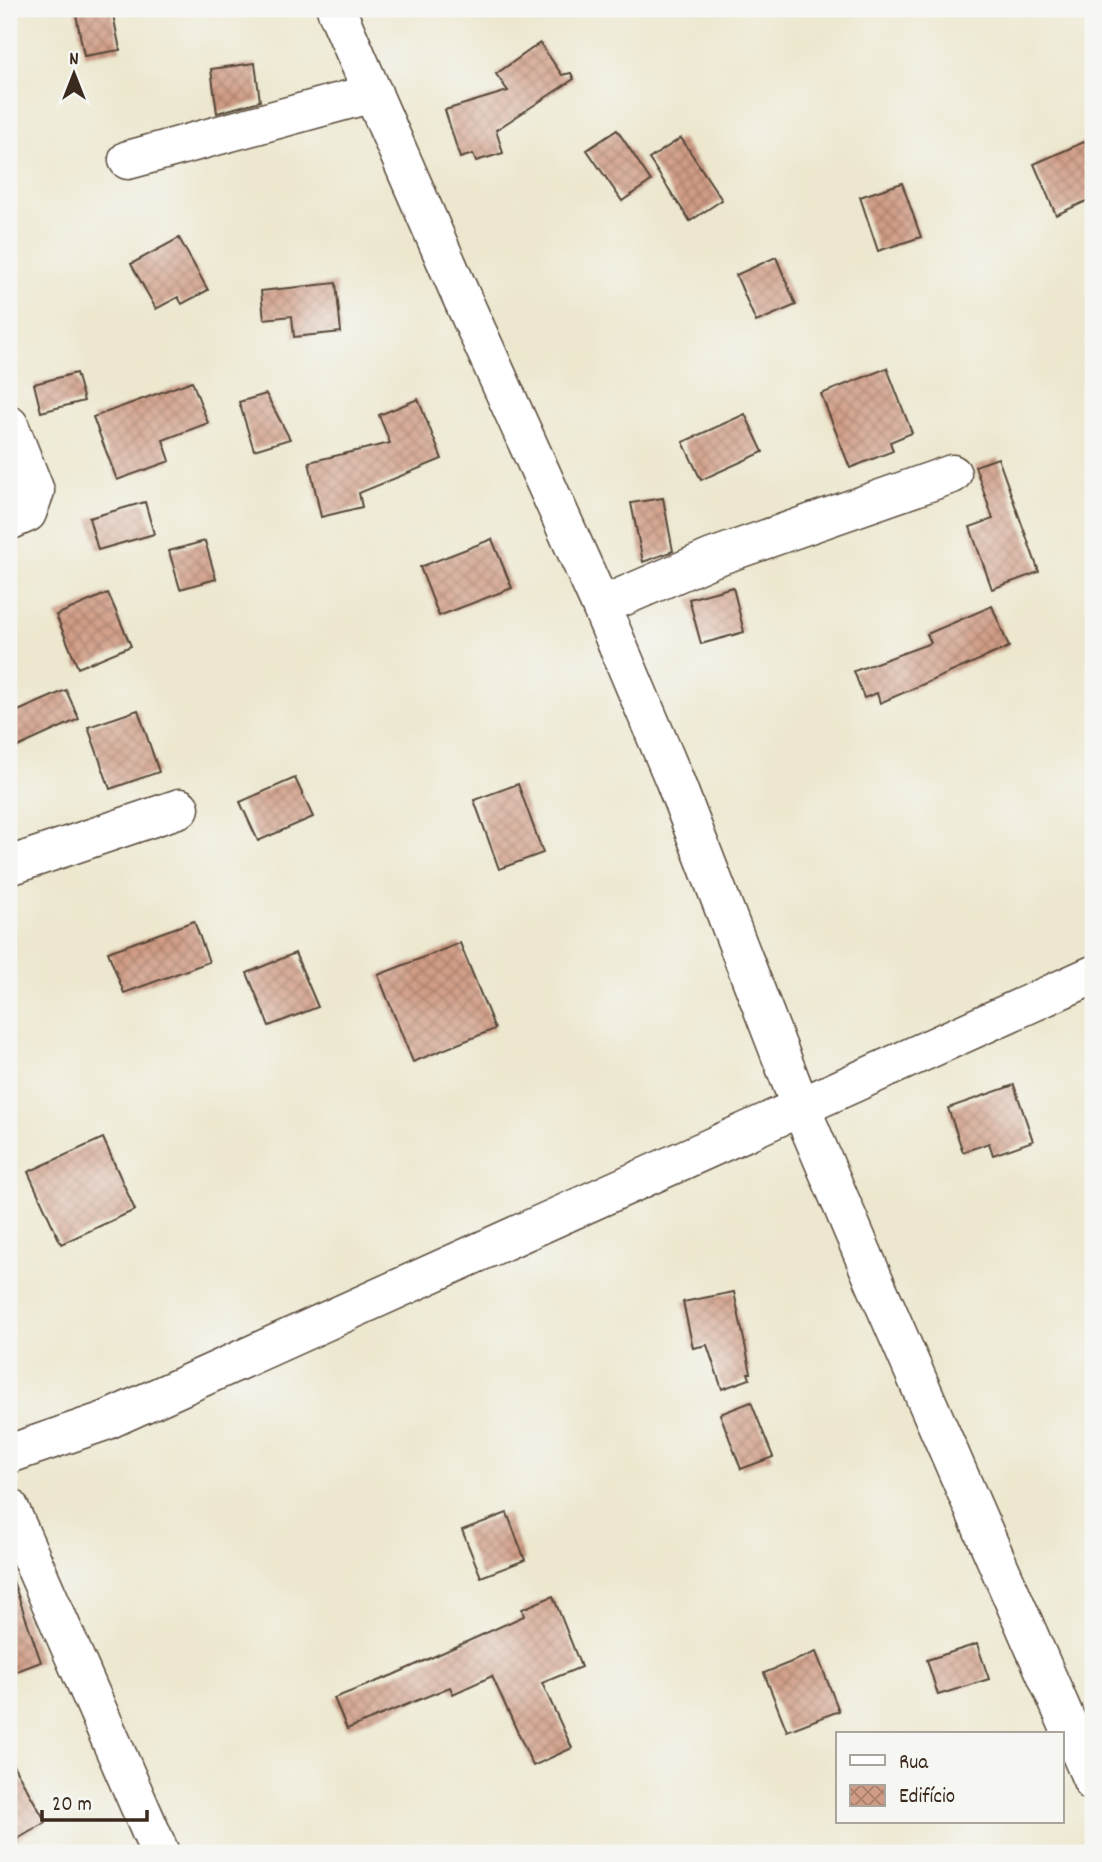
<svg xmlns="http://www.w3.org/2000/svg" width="1102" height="1862" viewBox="0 0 1102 1862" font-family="Dekko,sans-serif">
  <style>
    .building { fill: url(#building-cross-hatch) }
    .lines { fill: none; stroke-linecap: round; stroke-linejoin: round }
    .minor-casing { stroke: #564638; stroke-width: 41 }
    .minor { stroke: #fff; stroke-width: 38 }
  </style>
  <defs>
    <pattern id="building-cross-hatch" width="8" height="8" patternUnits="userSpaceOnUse" patternTransform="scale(1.75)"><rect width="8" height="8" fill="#d09c85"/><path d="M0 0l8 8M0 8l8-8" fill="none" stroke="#aa7f6c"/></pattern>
  </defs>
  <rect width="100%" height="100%" fill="#f6f6f2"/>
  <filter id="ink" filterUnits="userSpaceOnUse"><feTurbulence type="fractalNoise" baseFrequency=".0143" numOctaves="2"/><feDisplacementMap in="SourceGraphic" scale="14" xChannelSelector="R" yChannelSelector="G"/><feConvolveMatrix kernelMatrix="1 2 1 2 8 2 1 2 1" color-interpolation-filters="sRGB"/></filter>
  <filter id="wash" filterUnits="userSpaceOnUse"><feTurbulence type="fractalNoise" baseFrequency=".00686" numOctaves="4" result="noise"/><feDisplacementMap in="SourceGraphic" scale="28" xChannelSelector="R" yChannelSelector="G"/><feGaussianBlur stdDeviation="1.57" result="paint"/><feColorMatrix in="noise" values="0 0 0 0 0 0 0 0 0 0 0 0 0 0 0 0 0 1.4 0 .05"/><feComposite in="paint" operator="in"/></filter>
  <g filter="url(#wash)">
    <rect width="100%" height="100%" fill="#ece7ce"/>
    <g id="blocks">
      <g class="building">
        <path d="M75 9H112L120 50 84 56Z"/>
        <path d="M540 43 562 75 571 73 574 79 496 130 503 153 476 161 473 154 460 158 445 110 508 91 496 74Z"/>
        <path d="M255 63 260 101 217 113 211 69Z"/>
        <path d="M617 130 651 181 622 201 587 150Z"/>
        <path d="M681 138 722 200 690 221 649 159Z"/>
        <path d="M1093 138V198L1056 215 1034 164Z"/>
        <path d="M902 183 921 237 878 251 860 197Z"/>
        <path d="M179 238 208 290 182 304 178 297 156 309 131 264Z"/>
        <path d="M776 257 796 305 756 322 736 275Z"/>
        <path d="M336 283 341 332 294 337 292 316 264 319 261 291Z"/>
        <path d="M887 368 912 433 890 442 893 451 850 468 821 394Z"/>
        <path d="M76 373 84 401 41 412 34 384Z"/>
        <path d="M192 381 208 423 163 440 170 461 117 480 93 417Z"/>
        <path d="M266 394 290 439 254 450 239 402Z"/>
        <path d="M418 399 442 459 359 493 362 507 321 517 309 462 390 443 379 415Z"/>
        <path d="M745 414 763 452 701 480 683 442Z"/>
        <path d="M998 458 1039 572 992 589 970 527 993 519 975 466Z"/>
        <path d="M663 498 673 551 643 562 631 503Z"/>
        <path d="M145 502 154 534 98 550 89 518Z"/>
        <path d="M492 539 512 588 439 616 420 567Z"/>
        <path d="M205 541 216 579 180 589 169 551Z"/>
        <path d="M733 587 744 632 701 644 689 599Z"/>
        <path d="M108 593 131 646 78 668 56 615Z"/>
        <path d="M992 606 1009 647 880 703 877 693 864 698 854 671 931 643 927 634Z"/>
        <path d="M66 690 79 719 9 751V715Z"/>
        <path d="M138 710 159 772 110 789 88 727Z"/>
        <path d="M295 778 313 817 258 841 240 802Z"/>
        <path d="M518 784 543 853 499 869 474 800Z"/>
        <path d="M194 921 209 962 124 993 108 952Z"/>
        <path d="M460 943 495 1029 413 1062 378 975Z"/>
        <path d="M295 953 318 1007 269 1026 247 973Z"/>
        <path d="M1014 1085 1033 1141 993 1155 989 1143 963 1152 948 1108Z"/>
        <path d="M103 1138 135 1210 61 1244 28 1172Z"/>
        <path d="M734 1292 751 1373H748L750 1379 722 1389 707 1345 693 1348 683 1302Z"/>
        <path d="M751 1402 773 1457 741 1469 720 1414Z"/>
        <path d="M507 1513 525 1560 481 1577 462 1530Z"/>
        <path d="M13 1581 41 1662 9 1674V1582Z"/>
        <path d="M553 1596 581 1667 542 1683 572 1748 533 1766 492 1676 453 1694 450 1687 347 1729 334 1698 393 1675 524 1616 522 1609Z"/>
        <path d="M977 1644 989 1679 938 1695 927 1660Z"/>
        <path d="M816 1652 839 1711 787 1731 764 1673Z"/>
        <path d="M9 1758 46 1822 9 1844Z"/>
      </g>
    </g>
  </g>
  <g filter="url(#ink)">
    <use href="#blocks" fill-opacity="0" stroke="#564638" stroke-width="2"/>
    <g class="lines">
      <defs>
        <g id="minor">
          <path d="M336 9 458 289 601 606 674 779 801 1108 873 1278 1093 1782"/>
          <path d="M128 160 373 93"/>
          <path d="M9 425 35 491 27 513 9 521"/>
          <path d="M601 606 712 558 952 474"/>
          <path d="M9 866 180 808"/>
          <path d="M9 1454 105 1421 1093 975"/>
          <path d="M9 1507 160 1853"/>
        </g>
      </defs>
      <use href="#minor" class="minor-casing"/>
      <use href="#minor" class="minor"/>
    </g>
  </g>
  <rect width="1102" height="1862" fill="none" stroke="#f6f6f2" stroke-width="35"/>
  <rect x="836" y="1732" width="228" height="91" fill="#f6f6f2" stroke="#aba49d" stroke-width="2"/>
  <rect x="850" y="1755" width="35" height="10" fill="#ffffff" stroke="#aba49d" stroke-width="2"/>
  <text x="899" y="1768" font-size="21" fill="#3b2a1e">Rua</text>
  <rect x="850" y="1785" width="35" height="21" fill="url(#building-cross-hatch)" stroke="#aba49d" stroke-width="2"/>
  <text x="899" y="1802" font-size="21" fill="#3b2a1e">Edifício</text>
  <g transform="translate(74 74)" stroke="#f6f6f2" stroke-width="5" paint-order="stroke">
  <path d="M0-5L12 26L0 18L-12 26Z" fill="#3b2a1e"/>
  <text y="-10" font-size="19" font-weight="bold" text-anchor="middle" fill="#3b2a1e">N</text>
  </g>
  <path d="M42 1810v10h105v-10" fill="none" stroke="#3b2a1e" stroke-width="3.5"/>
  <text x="52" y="1810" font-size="21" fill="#3b2a1e" stroke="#f6f6f2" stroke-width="5" paint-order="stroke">20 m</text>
</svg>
